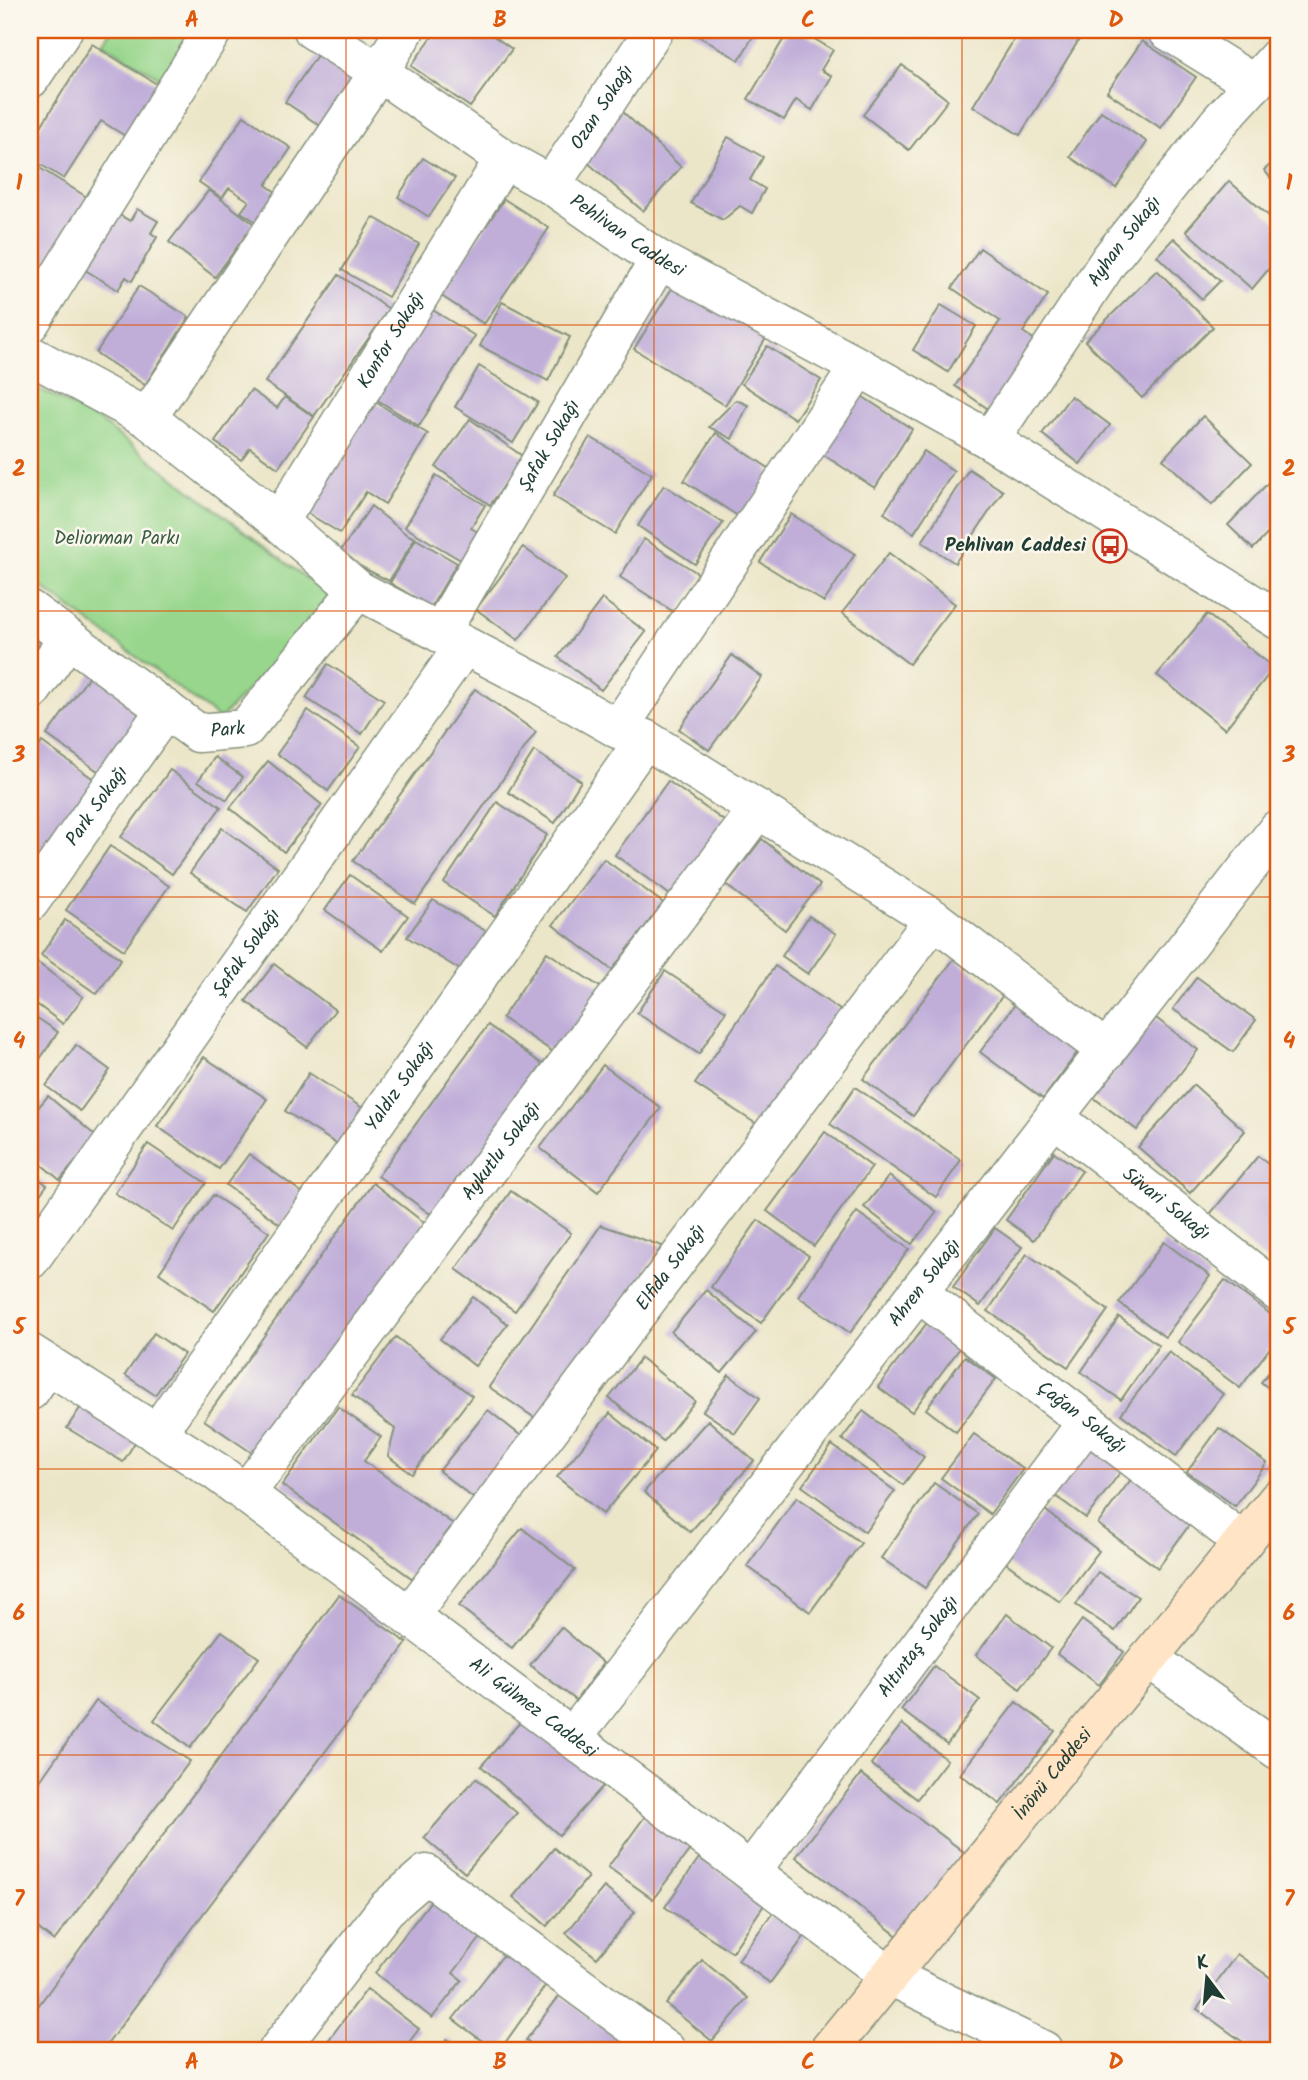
<svg xmlns="http://www.w3.org/2000/svg" width="1308" height="2080" viewBox="0 0 1308 2080" font-family="Kalam,sans-serif">
  <style>
    .green { fill: #97d68c; stroke: #5b8a60; stroke-width: 2 }
    .building { fill: #c0aed9 }
    .lines { fill: none; stroke-linecap: round; stroke-linejoin: round }
    .street-casing { stroke: #86927e; stroke-width: 41 }
    .secondary-casing { stroke: #86927e; stroke-width: 41 }
    .street { stroke: #fff; stroke-width: 38 }
    .secondary { stroke: #ffe4c6; stroke-width: 38 }
    .grid { fill: none; stroke: #de580e; stroke-width: 2; stroke-opacity: 0.55 }
    .labels { text-anchor: middle; dominant-baseline: central; stroke-width: 5; stroke-linejoin: round; paint-order: stroke }
    .street-label { font-size: 19px; fill: #1f3d34; stroke: #fbf7ec }
    .park-label { font-size: 19px; fill: #375c46; stroke: #fbf7ec }
    .poi-label { font-size: 19px; font-weight: bold; fill: #1f3d34; stroke: #fbf7ec; text-anchor: end }
    .neatline { fill: none; stroke: #de580e; stroke-width: 2.5 }
    .grid-label { font-size: 23px; text-anchor: middle; font-weight: bold; fill: #de580e }
  </style>
  <rect width="100%" height="100%" fill="#fbf7ec"/>
  <filter id="ink" filterUnits="userSpaceOnUse"><feTurbulence type="fractalNoise" baseFrequency=".0143" numOctaves="2"/><feDisplacementMap in="SourceGraphic" scale="14" xChannelSelector="R" yChannelSelector="G"/><feConvolveMatrix kernelMatrix="1 2 1 2 8 2 1 2 1" color-interpolation-filters="sRGB"/></filter>
  <filter id="wash" filterUnits="userSpaceOnUse"><feTurbulence type="fractalNoise" baseFrequency=".00686" numOctaves="4" result="noise"/><feDisplacementMap in="SourceGraphic" scale="28" xChannelSelector="R" yChannelSelector="G"/><feGaussianBlur stdDeviation="1.57" result="paint"/><feColorMatrix in="noise" values="0 0 0 0 0 0 0 0 0 0 0 0 0 0 0 0 0 1.4 0 .05"/><feComposite in="paint" operator="in"/></filter>
  <g filter="url(#wash)">
    <rect width="100%" height="100%" fill="#ece6c9"/>
    <g class="green">
      <path d="M112 30H202L168 83 103 43Z"/>
      <path d="M30 384 97 419 335 600 220 719 30 578Z"/>
    </g>
    <g id="blocks">
      <g class="building">
        <path d="M437 30H485L512 49 470 107 411 66Z"/>
        <path d="M688 30H757L739 60Z"/>
        <path d="M789 30H799L833 50 821 70 832 76 812 110 796 100 784 120 748 99Z"/>
        <path d="M1020 30H1085L1020 135 973 106Z"/>
        <path d="M1142 41 1196 77 1161 128 1107 92Z"/>
        <path d="M92 44 168 91 135 142 101 121 64 179 30 158V144Z"/>
        <path d="M318 54 355 79 322 127 285 102Z"/>
        <path d="M902 65 948 100 909 150 863 115Z"/>
        <path d="M620 109 681 167 643 211 578 154Z"/>
        <path d="M1101 111 1147 142 1116 188 1070 157Z"/>
        <path d="M244 116 291 148 266 185 284 198 264 227 241 212 249 201 229 188 222 198 199 182Z"/>
        <path d="M728 137 763 157 750 180 765 189 752 213 740 206 723 220 691 203Z"/>
        <path d="M423 158 455 178 429 217 398 197Z"/>
        <path d="M1278 158V187L1264 170Z"/>
        <path d="M30 162 90 199 46 271 30 260Z"/>
        <path d="M1229 181 1278 224V258L1252 289 1186 231Z"/>
        <path d="M209 190 254 224 215 277 169 242Z"/>
        <path d="M504 199 549 228 484 324 440 295Z"/>
        <path d="M110 209 130 221 137 209 158 221 151 233 157 237 132 281 126 277 118 290 77 265Z"/>
        <path d="M373 217 419 244 388 297 342 270Z"/>
        <path d="M1174 238 1220 281 1202 299 1157 256Z"/>
        <path d="M980 248 1048 295 1023 332 1047 348 1000 417 955 386 1000 321 952 288Z"/>
        <path d="M30 262 50 275 30 307Z"/>
        <path d="M1157 270 1213 327 1142 398 1085 341Z"/>
        <path d="M339 275 389 309 314 416 265 382Z"/>
        <path d="M674 285 770 332 725 405 634 349Z"/>
        <path d="M139 286 189 317 145 385 96 353Z"/>
        <path d="M502 302 570 337 548 381 480 346Z"/>
        <path d="M941 305 976 326 948 372 913 350Z"/>
        <path d="M431 309 475 336 419 426 376 399Z"/>
        <path d="M767 346 821 380 795 419 742 384Z"/>
        <path d="M479 366 538 402 513 443 455 407Z"/>
        <path d="M251 390 277 408 285 397 314 417 278 468 250 448 241 460 215 442Z"/>
        <path d="M857 393 912 429 875 488 819 452Z"/>
        <path d="M1071 396 1110 425 1080 464 1042 434Z"/>
        <path d="M369 398 428 434 385 504 366 492 340 533 299 508Z"/>
        <path d="M736 400 748 405 732 439 709 427Z"/>
        <path d="M1203 416 1252 463 1212 505 1163 459Z"/>
        <path d="M470 419 525 458 490 505 436 467Z"/>
        <path d="M716 433 767 467 770 475 741 518 684 481Z"/>
        <path d="M590 437 652 474 615 534 553 496Z"/>
        <path d="M924 451 954 471 914 533 884 513Z"/>
        <path d="M969 469 1003 491 955 563 922 542Z"/>
        <path d="M436 475 485 505 471 528 481 534 464 562 405 527Z"/>
        <path d="M1268 483 1278 493V523L1253 549 1228 525Z"/>
        <path d="M664 485 723 523 695 564 638 526Z"/>
        <path d="M371 506 406 534 415 538 389 581 338 555Z"/>
        <path d="M791 514 855 554 824 602 760 562Z"/>
        <path d="M416 539 457 563 431 607 390 583Z"/>
        <path d="M644 539 702 576 677 614 620 577Z"/>
        <path d="M523 547 565 578 518 640 476 609Z"/>
        <path d="M889 553 955 604 909 664 842 613Z"/>
        <path d="M602 599 646 632 601 690 558 657Z"/>
        <path d="M1207 614 1274 668 1225 729 1157 675Z"/>
        <path d="M30 622 54 637 30 676Z"/>
        <path d="M732 655 762 677 709 750 679 729Z"/>
        <path d="M328 664 384 700 362 734 306 698Z"/>
        <path d="M93 671 148 710 102 774 47 735Z"/>
        <path d="M475 689 536 732 415 904 353 861Z"/>
        <path d="M308 710 360 747 328 791 277 754Z"/>
        <path d="M42 742 99 783 30 879V760Z"/>
        <path d="M534 751 581 781 555 823 508 792Z"/>
        <path d="M215 757 243 777 227 800 198 781Z"/>
        <path d="M268 761 322 805 284 852 230 808Z"/>
        <path d="M170 770 221 807 172 874 121 837Z"/>
        <path d="M668 781 727 823 673 897 615 855Z"/>
        <path d="M497 802 547 835 495 916 444 883Z"/>
        <path d="M222 828 278 868 247 912 190 873Z"/>
        <path d="M762 839 820 885 785 930 726 885Z"/>
        <path d="M110 846 169 886 124 950 66 910Z"/>
        <path d="M604 859 663 903 612 970 553 925Z"/>
        <path d="M350 875 408 916 383 951 325 910Z"/>
        <path d="M433 900 489 933 462 971 407 937Z"/>
        <path d="M809 916 836 934 808 974 782 956Z"/>
        <path d="M65 920 121 959 97 994 41 955Z"/>
        <path d="M547 952 603 989 558 1055 502 1018Z"/>
        <path d="M954 959 1003 995 913 1116 863 1079Z"/>
        <path d="M38 963 83 997 63 1024 30 999V974Z"/>
        <path d="M274 964 335 1010 307 1047 246 1001Z"/>
        <path d="M775 966 840 1010 761 1127 695 1084Z"/>
        <path d="M665 971 726 1011 699 1054 637 1013Z"/>
        <path d="M1197 977 1256 1020 1233 1052 1173 1009Z"/>
        <path d="M1016 1003 1079 1050 1043 1099 980 1052Z"/>
        <path d="M30 1013 58 1032 38 1062 30 1057Z"/>
        <path d="M1156 1018 1198 1050 1137 1130 1094 1098Z"/>
        <path d="M488 1025 546 1067 436 1218 378 1176Z"/>
        <path d="M76 1045 110 1070 80 1111 46 1086Z"/>
        <path d="M204 1057 267 1099 219 1169 157 1126Z"/>
        <path d="M603 1065 661 1108 598 1192 540 1148Z"/>
        <path d="M309 1073 367 1111 343 1148 285 1111Z"/>
        <path d="M1194 1085 1245 1131 1190 1193 1138 1147Z"/>
        <path d="M855 1087 961 1160 936 1197 830 1124Z"/>
        <path d="M48 1096 97 1137 60 1180 30 1155V1117Z"/>
        <path d="M825 1132 872 1167 814 1246 767 1211Z"/>
        <path d="M148 1144 206 1183 173 1231 115 1193Z"/>
        <path d="M1054 1152 1082 1171 1034 1240 1006 1220Z"/>
        <path d="M249 1154 304 1194 281 1225 226 1185Z"/>
        <path d="M1258 1156 1278 1172V1270L1210 1214Z"/>
        <path d="M30 1172 47 1185 30 1208Z"/>
        <path d="M889 1176 937 1212 912 1244 864 1207Z"/>
        <path d="M373 1183 427 1225 258 1457 204 1420Z"/>
        <path d="M511 1191 571 1233 515 1311 456 1269Z"/>
        <path d="M213 1195 269 1232 214 1311 159 1273Z"/>
        <path d="M857 1212 909 1249 850 1333 798 1296Z"/>
        <path d="M758 1220 809 1256 761 1323 711 1287Z"/>
        <path d="M601 1225 662 1246 541 1422 489 1387Z"/>
        <path d="M995 1228 1022 1247 980 1306 953 1287Z"/>
        <path d="M1164 1242 1210 1276 1165 1337 1119 1303Z"/>
        <path d="M1027 1254 1108 1310 1068 1367 988 1311Z"/>
        <path d="M1225 1280 1278 1320V1337L1240 1388 1178 1342Z"/>
        <path d="M706 1290 756 1332 722 1373 671 1332Z"/>
        <path d="M473 1297 508 1324 475 1366 440 1339Z"/>
        <path d="M1119 1317 1159 1345 1121 1400 1081 1372Z"/>
        <path d="M927 1323 960 1348 912 1412 878 1387Z"/>
        <path d="M154 1333 184 1354 155 1395 125 1375Z"/>
        <path d="M396 1337 472 1396 412 1474 388 1456 395 1429 352 1395Z"/>
        <path d="M1169 1352 1223 1394 1176 1456 1121 1414Z"/>
        <path d="M965 1356 996 1379 956 1432 926 1409Z"/>
        <path d="M641 1358 695 1401 663 1441 609 1398Z"/>
        <path d="M1278 1361V1396L1261 1382Z"/>
        <path d="M729 1375 760 1398 735 1433 703 1411Z"/>
        <path d="M86 1399 145 1426 123 1462 67 1428Z"/>
        <path d="M338 1407 381 1437 364 1461 453 1524 413 1579 282 1485Z"/>
        <path d="M488 1410 525 1439 477 1501 439 1471Z"/>
        <path d="M863 1411 924 1457 903 1485 842 1439Z"/>
        <path d="M610 1413 656 1451 603 1514 557 1477Z"/>
        <path d="M708 1420 754 1461 690 1532 644 1492Z"/>
        <path d="M1219 1428 1267 1463 1235 1506 1187 1472Z"/>
        <path d="M974 1434 1023 1469 990 1514 941 1478Z"/>
        <path d="M1092 1442 1125 1466 1086 1518 1053 1494Z"/>
        <path d="M832 1445 895 1491 865 1532 802 1486Z"/>
        <path d="M1135 1474 1195 1517 1158 1568 1098 1524Z"/>
        <path d="M934 1483 978 1514 925 1588 881 1558Z"/>
        <path d="M797 1497 861 1543 810 1612 747 1566Z"/>
        <path d="M1045 1510 1099 1551 1060 1602 1006 1563Z"/>
        <path d="M522 1528 575 1570 512 1648 459 1606Z"/>
        <path d="M1098 1572 1138 1597 1115 1631 1076 1605Z"/>
        <path d="M339 1595 407 1643 200 1918 103 2050H30V2017Z"/>
        <path d="M1007 1614 1051 1648 1020 1689 976 1655Z"/>
        <path d="M1082 1620 1124 1652 1099 1685 1057 1654Z"/>
        <path d="M561 1627 603 1663 576 1700 530 1665Z"/>
        <path d="M222 1631 259 1658 190 1748 154 1720Z"/>
        <path d="M934 1666 980 1700 947 1744 901 1710Z"/>
        <path d="M96 1701 190 1761 54 1941 30 1922V1795Z"/>
        <path d="M1016 1702 1055 1731 1000 1804 960 1774Z"/>
        <path d="M525 1717 603 1786 559 1835 481 1766Z"/>
        <path d="M902 1724 947 1760 917 1799 871 1764Z"/>
        <path d="M861 1774 969 1856 904 1941 796 1857Z"/>
        <path d="M476 1778 517 1813 465 1873 424 1838Z"/>
        <path d="M646 1815 691 1848 653 1899 608 1867Z"/>
        <path d="M554 1848 588 1877 547 1926 513 1897Z"/>
        <path d="M699 1858 766 1902 732 1952 665 1907Z"/>
        <path d="M604 1887 635 1912 597 1958 566 1933Z"/>
        <path d="M434 1897 483 1935 453 1973 462 1980 432 2018 375 1973Z"/>
        <path d="M775 1910 807 1933 770 1983 738 1960Z"/>
        <path d="M505 1953 548 1982 500 2050H494L453 2019Z"/>
        <path d="M1237 1954 1278 1983V2050H1254L1197 2009Z"/>
        <path d="M702 1960 748 1998 712 2041 666 2004Z"/>
        <path d="M367 1989 419 2029 403 2050H321Z"/>
        <path d="M560 1995 633 2050H539L526 2040Z"/>
        <path d="M447 2039 461 2050H438Z"/>
      </g>
    </g>
  </g>
  <g filter="url(#ink)">
    <use href="#blocks" fill-opacity="0" stroke="#86927e" stroke-width="2"/>
    <g class="lines">
      <defs>
        <g id="street">
          <path id="s1" d="M313 30 379 72 504 159 551 185 659 260 859 367 990 440 1278 620"/>
          <path d="M1167 30 1254 84"/>
          <path d="M30 79 63 30"/>
          <path id="s2" d="M551 185 654 30"/>
          <path d="M30 323 213 30"/>
          <path d="M30 355 147 418 279 522 358 590 537 683 618 729 645 739 934 919 1107 1051"/>
          <path d="M147 418 379 72 405 30"/>
          <path id="s3" d="M990 440 1110 259 1219 122 1278 57"/>
          <path id="s4" d="M279 522 504 159"/>
          <path id="s5" d="M30 610 198 733 245 729 358 590"/>
          <path id="s6" d="M440 633 659 260"/>
          <path d="M30 693 68 638"/>
          <path d="M618 729 859 367"/>
          <path id="s7" d="M30 902 166 709"/>
          <path id="s8" d="M1054 1117 1278 1292"/>
          <path id="s9" d="M30 1260 464 646"/>
          <path id="s10" d="M919 1293 1243 1542"/>
          <path id="s11" d="M30 1353 217 1472 890 1976 1043 2050"/>
          <path d="M30 1391 48 1365"/>
          <path id="s12" d="M156 1434 645 739"/>
          <path id="s13" d="M246 1493 758 809"/>
          <path id="s14" d="M409 1616 934 919"/>
          <path d="M1148 1658 1278 1750"/>
          <path id="s15" d="M572 1738 1278 829"/>
          <path id="s16" d="M751 1871 1087 1422"/>
          <path d="M278 2050 386 1909 426 1874 666 2050"/>
        </g>
        <g id="secondary">
          <path id="s17" d="M829 2050 1278 1499"/>
        </g>
      </defs>
      <use href="#street" class="street-casing"/>
      <use href="#secondary" class="secondary-casing"/>
      <use href="#street" class="street"/>
      <use href="#secondary" class="secondary"/>
    </g>
  </g>
  <path class="grid" d="M346 30V2050M654 30V2050M962 30V2050M30 325H1278M30 611H1278M30 897H1278M30 1183H1278M30 1469H1278M30 1755H1278"/>
  <defs>
    <symbol id="bus-ring" viewBox="-11 -11 22 22"><circle r="9.5" fill="#fbf7ec" stroke="#c8321e" stroke-width="1.5"/><path d="M-5-6H5V4H4V6H2V4H-2V6H-4V4H-5ZM-3.5-4V0h7V-4ZM-3.5 1.2v1.5H-2V1.2ZM2 1.2v1.5H3.5V1.2Z" fill="#c8321e"/></symbol>
  </defs>
  <g fill-rule="evenodd">
    <use href="#bus-ring" x="1091" y="527" width="38" height="38"/>
  </g>
  <g class="labels">
    <g class="street-label">
      <text stroke="none"><textPath href="#s2" startOffset="93">Ozan Sokağı</textPath></text>
      <text stroke="none"><textPath href="#s1" startOffset="376">Pehlivan Caddesi</textPath></text>
      <text stroke="none"><textPath href="#s3" startOffset="240">Ayhan Sokağı</textPath></text>
      <text stroke="none"><textPath href="#s4" startOffset="214">Konfor Sokağı</textPath></text>
      <text stroke="none"><textPath href="#s6" startOffset="217">Şafak Sokağı</textPath></text>
      <text stroke="none"><textPath href="#s5" startOffset="238">Park</textPath></text>
      <text stroke="none"><textPath href="#s7" startOffset="117">Park Sokağı</textPath></text>
      <text stroke="none"><textPath href="#s9" startOffset="376">Şafak Sokağı</textPath></text>
      <text stroke="none"><textPath href="#s12" startOffset="425">Yaldız Sokağı</textPath></text>
      <text stroke="none"><textPath href="#s13" startOffset="427">Aykutlu Sokağı</textPath></text>
      <text stroke="none"><textPath href="#s8" startOffset="142">Süvari Sokağı</textPath></text>
      <text stroke="none"><textPath href="#s14" startOffset="436">Elfida Sokağı</textPath></text>
      <text stroke="none"><textPath href="#s15" startOffset="576">Ahren Sokağı</textPath></text>
      <text stroke="none"><textPath href="#s10" startOffset="205">Çağan Sokağı</textPath></text>
      <text stroke="none"><textPath href="#s16" startOffset="280">Altıntaş Sokağı</textPath></text>
      <text stroke="none"><textPath href="#s11" startOffset="616">Ali Gülmez Caddesi</textPath></text>
      <text stroke="none"><textPath href="#s17" startOffset="355">İnönü Caddesi</textPath></text>
    </g>
    <g class="park-label">
      <text x="117" y="539">Deliorman Parkı</text>
    </g>
    <g class="poi-label">
      <text x="1086" y="546">Pehlivan Caddesi</text>
    </g>
  </g>
  <rect width="1308" height="2080" fill="none" stroke="#fbf7ec" stroke-width="77"/>
  <g transform="translate(1207 1978) rotate(344)" stroke="#fbf7ec" stroke-width="5" paint-order="stroke">
  <path d="M0-5L12 26L0 18L-12 26Z" fill="#1f3d34"/>
  <text y="-10" font-size="19" font-weight="bold" text-anchor="middle" fill="#1f3d34">K</text>
  </g>
  <rect x="38" y="38" width="1232" height="2004" class="neatline"/>
  <g class="grid-label">
    <text x="192" y="27">A</text>
    <text x="500" y="27">B</text>
    <text x="808" y="27">C</text>
    <text x="1116" y="27">D</text>
    <text x="19" y="190">1</text>
    <text x="1289" y="190">1</text>
    <text x="19" y="476">2</text>
    <text x="1289" y="476">2</text>
    <text x="19" y="762">3</text>
    <text x="1289" y="762">3</text>
    <text x="19" y="1048">4</text>
    <text x="1289" y="1048">4</text>
    <text x="19" y="1334">5</text>
    <text x="1289" y="1334">5</text>
    <text x="19" y="1620">6</text>
    <text x="1289" y="1620">6</text>
    <text x="19" y="1906">7</text>
    <text x="1289" y="1906">7</text>
    <text x="192" y="2069">A</text>
    <text x="500" y="2069">B</text>
    <text x="808" y="2069">C</text>
    <text x="1116" y="2069">D</text>
  </g>
</svg>
